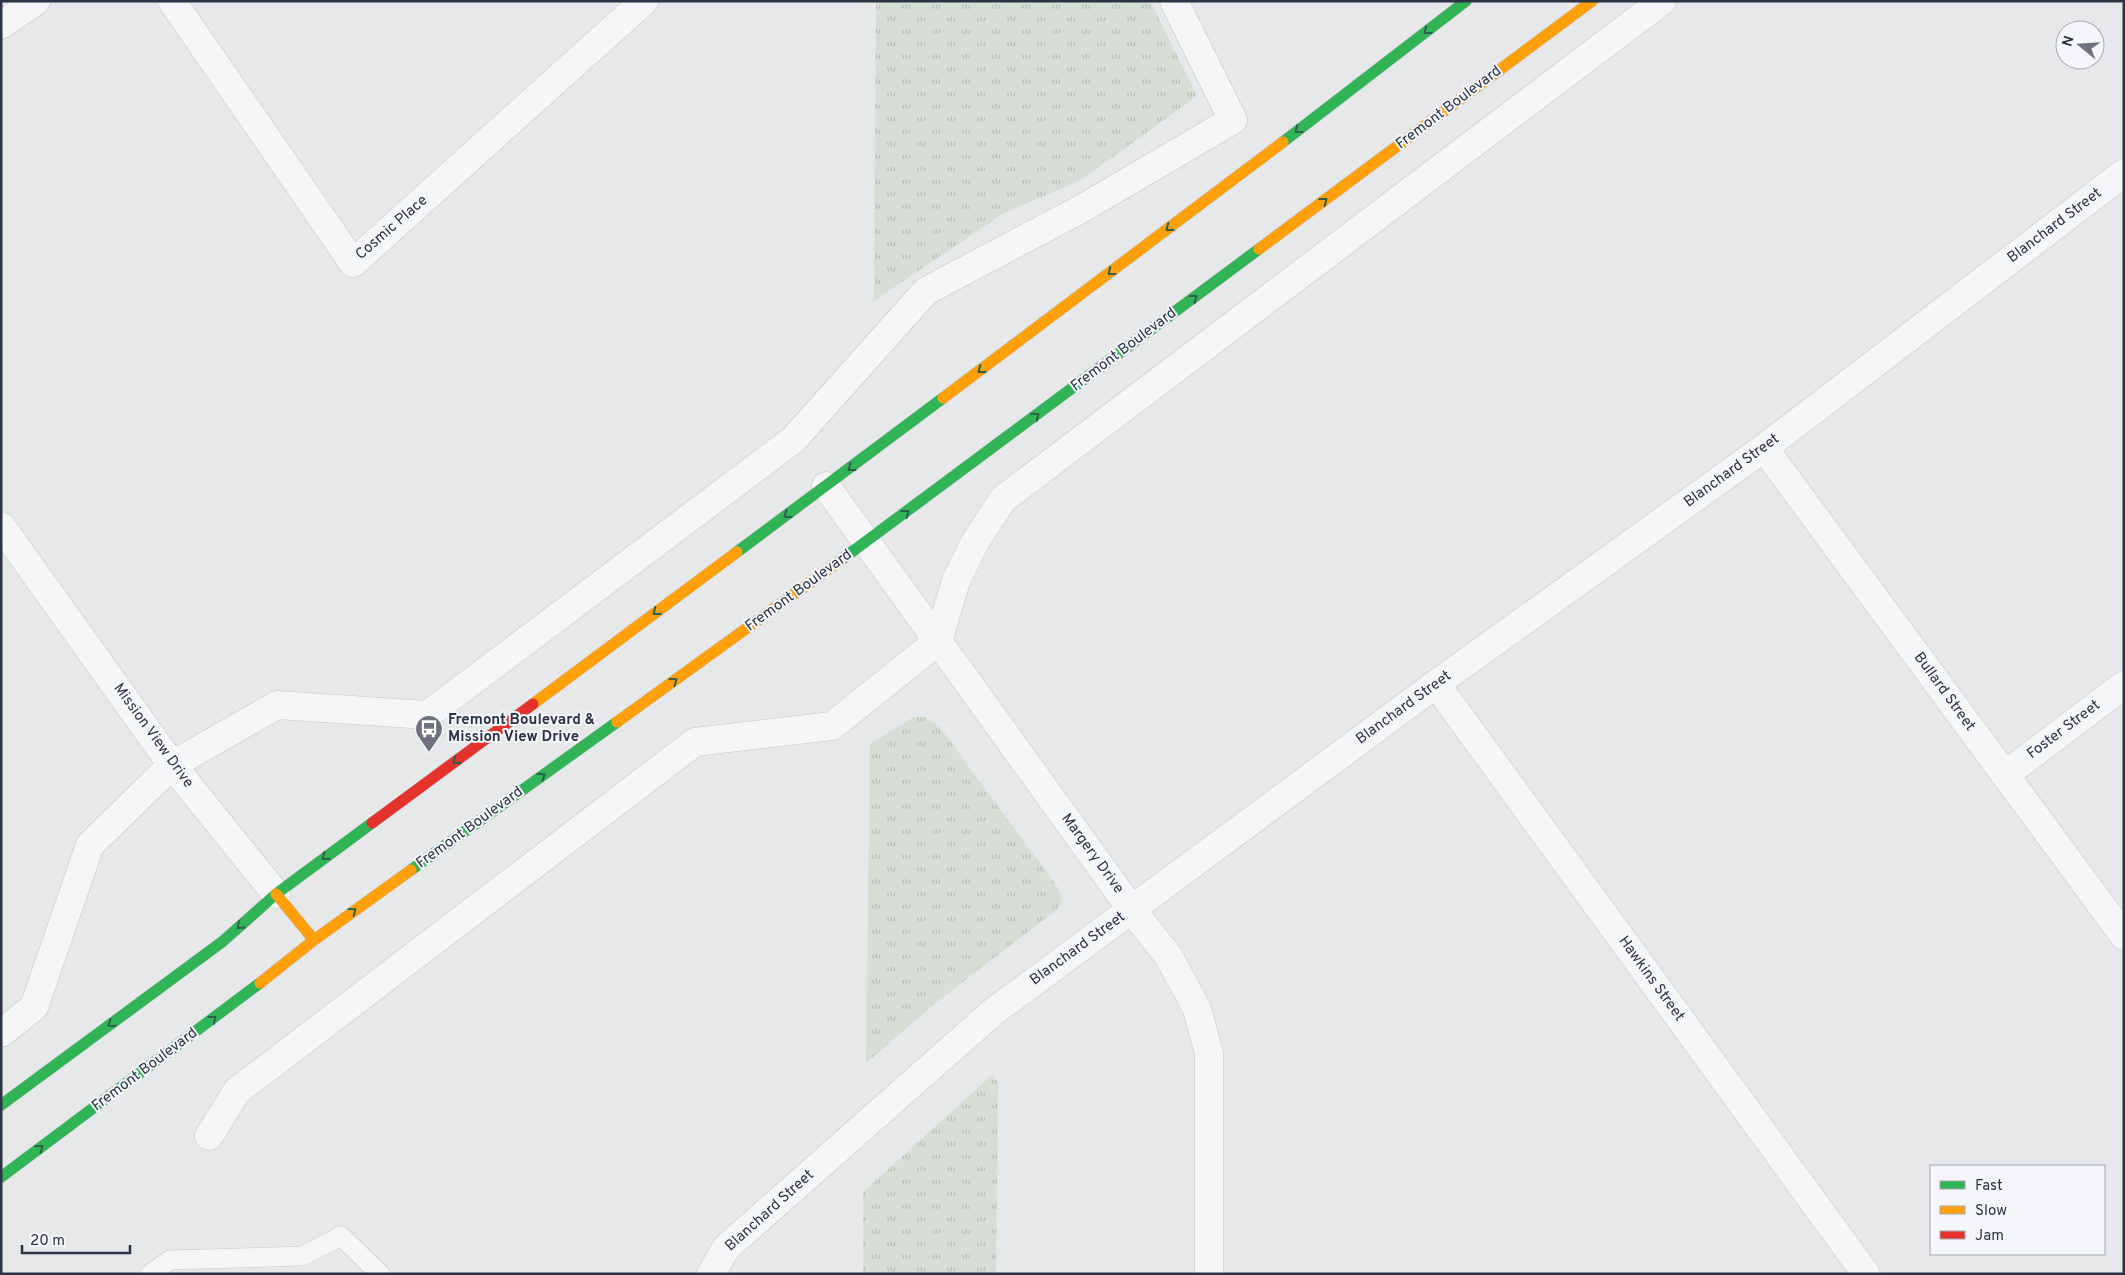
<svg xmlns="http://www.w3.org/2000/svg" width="2125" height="1275" viewBox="0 0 2125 1275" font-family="Overpass,sans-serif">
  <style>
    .grass { fill: url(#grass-tufts) }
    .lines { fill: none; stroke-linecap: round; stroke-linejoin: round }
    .lane-casing { stroke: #c4c6c8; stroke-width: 20 }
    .street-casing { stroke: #c4c6c8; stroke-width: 29 }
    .fast-casing { stroke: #c2c5c8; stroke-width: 12 }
    .slow-casing { stroke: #c2c5c8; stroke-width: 12 }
    .jam-casing { stroke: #c2c5c8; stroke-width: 12 }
    .lane { stroke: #f5f6f7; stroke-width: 19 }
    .street { stroke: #f5f6f7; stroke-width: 28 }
    .fast { stroke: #30b455; stroke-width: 11 }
    .slow { stroke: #ff9f0a; stroke-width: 11 }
    .jam { stroke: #e5322d; stroke-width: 11 }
    .oneway { stroke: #2d614b }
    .labels { text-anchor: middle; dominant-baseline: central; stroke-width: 4; stroke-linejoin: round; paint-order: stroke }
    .street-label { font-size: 15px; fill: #2b3445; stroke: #f4f6f9 }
    .poi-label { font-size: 15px; font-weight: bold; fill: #2b3445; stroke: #f4f6f9; text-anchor: start }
  </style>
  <defs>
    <pattern id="grass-tufts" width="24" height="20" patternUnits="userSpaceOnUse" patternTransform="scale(1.25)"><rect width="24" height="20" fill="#d6ded6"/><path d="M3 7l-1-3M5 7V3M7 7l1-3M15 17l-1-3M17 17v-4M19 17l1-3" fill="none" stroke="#b8bfb9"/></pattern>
  </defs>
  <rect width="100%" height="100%" fill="#e6e8ea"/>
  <g class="grass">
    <path d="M876 1H1150L1197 96 1081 180 1004 213 874 301Z"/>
    <path d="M914 717H925L939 726 1058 888 1062 899 1058 909 939 1000 866 1063 870 744Z"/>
    <path d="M992 1075 998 1082 996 1274H863V1192Z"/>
  </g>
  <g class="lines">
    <defs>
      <path id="lane" d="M150 1274 170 1260 303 1256 341 1236 380 1274"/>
      <g id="street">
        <path d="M172 1 353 263 644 1"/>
        <path d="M1 25 36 1"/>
        <path d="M1764 448 2124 936"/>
        <path d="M826 486 1132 910 1169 957 1197 1009 1209 1053V1274"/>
        <path d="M1 526 172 765 276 894"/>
        <path d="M1436 684 1866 1274"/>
        <path d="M2005 775 2124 685"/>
        <path d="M1 1033 34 1007 90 845 172 765 277 705 427 715 793 440 926 291 1081 209 1233 120 1174 1"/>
        <path d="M209 1136 237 1091 695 742 832 726 938 641 956 581 975 542 1003 499 1662 1"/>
        <path d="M711 1274 726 1248 993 1012 1436 684 1764 448 2124 173"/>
      </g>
      <g id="fast">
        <path d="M1283 142 1466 1"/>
        <path d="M737 552 943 398"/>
        <path d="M841 560 1259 249"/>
        <path d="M411 870 617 722"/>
        <path d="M1 1105 222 942 276 894 372 823"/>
        <path d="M1 1177 260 983"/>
      </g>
      <g id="slow">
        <path d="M1259 249 1592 1"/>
        <path d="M943 398 1283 142"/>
        <path d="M533 704 737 552"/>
        <path d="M617 722 841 560"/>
        <path d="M276 894 314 940"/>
        <path d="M260 983 314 940 411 870"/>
      </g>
      <path id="jam" d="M372 823 533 704"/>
    </defs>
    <use href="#lane" class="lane-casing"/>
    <use href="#street" class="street-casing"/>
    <use href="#fast" class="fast-casing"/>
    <use href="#slow" class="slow-casing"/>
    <use href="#jam" class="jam-casing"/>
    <use href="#lane" class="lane"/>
    <use href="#street" class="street"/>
    <use href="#fast" class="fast"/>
    <use href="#slow" class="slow"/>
    <use href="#jam" class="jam"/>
  </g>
  <defs><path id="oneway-chevron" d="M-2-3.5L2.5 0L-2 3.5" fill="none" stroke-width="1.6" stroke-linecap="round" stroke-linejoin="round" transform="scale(1.25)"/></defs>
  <g class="oneway">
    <use href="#oneway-chevron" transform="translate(1427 31) rotate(142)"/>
    <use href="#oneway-chevron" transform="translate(1298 130) rotate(142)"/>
    <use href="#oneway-chevron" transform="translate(1324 201) rotate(-37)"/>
    <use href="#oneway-chevron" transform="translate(1169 228) rotate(143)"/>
    <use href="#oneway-chevron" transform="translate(1111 272) rotate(143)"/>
    <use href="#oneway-chevron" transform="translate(1194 298) rotate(-37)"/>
    <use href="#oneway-chevron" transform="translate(981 370) rotate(143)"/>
    <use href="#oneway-chevron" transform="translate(1036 416) rotate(-37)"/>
    <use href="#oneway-chevron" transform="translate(851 468) rotate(143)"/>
    <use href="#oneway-chevron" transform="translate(906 513) rotate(-37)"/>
    <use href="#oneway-chevron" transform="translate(787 515) rotate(144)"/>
    <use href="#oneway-chevron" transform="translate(656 612) rotate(143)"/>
    <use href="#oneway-chevron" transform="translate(674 681) rotate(-36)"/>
    <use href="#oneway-chevron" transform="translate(456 761) rotate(143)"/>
    <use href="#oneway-chevron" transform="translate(542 776) rotate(-36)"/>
    <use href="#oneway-chevron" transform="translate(325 857) rotate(143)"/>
    <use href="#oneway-chevron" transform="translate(353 911) rotate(-36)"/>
    <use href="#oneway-chevron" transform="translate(240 926) rotate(138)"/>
    <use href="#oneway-chevron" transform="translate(213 1019) rotate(-37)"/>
    <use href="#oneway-chevron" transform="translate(111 1024) rotate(144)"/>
    <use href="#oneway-chevron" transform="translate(40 1148) rotate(-37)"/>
  </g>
  <defs>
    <symbol id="bus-pin" viewBox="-11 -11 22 30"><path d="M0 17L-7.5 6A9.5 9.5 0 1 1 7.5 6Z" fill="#6c737f" stroke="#f4f6f9"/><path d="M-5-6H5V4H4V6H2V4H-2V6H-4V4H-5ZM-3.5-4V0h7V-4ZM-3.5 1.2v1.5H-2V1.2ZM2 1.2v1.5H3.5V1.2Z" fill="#fff"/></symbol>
  </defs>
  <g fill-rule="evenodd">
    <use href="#bus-pin" x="413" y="713" width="32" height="43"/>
  </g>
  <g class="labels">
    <g class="street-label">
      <text transform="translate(1449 108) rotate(-37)">Fremont Boulevard</text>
      <text transform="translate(2055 226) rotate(-37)">Blanchard Street</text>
      <text transform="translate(392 228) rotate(-41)">Cosmic Place</text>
      <text transform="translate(1124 350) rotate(-37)">Fremont Boulevard</text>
      <text transform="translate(1732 471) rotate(-36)">Blanchard Street</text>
      <text transform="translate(799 591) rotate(-36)">Fremont Boulevard</text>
      <text transform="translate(1944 692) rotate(54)">Bullard Street</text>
      <text transform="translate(1404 708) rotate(-36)">Blanchard Street</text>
      <text transform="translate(2064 730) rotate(-37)">Foster Street</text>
      <text transform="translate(153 736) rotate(54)">Mission View Drive</text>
      <text transform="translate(470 828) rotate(-36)">Fremont Boulevard</text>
      <text transform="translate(1092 854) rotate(54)">Margery Drive</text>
      <text transform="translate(1078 949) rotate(-36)">Blanchard Street</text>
      <text transform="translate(1651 979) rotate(54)">Hawkins Street</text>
      <text transform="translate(145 1070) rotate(-37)">Fremont Boulevard</text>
      <text transform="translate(770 1211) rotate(-42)">Blanchard Street</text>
    </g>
    <g class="poi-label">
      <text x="448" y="720">Fremont Boulevard &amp;<tspan x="448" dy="17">Mission View Drive</tspan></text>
    </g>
  </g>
  <rect width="2125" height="1275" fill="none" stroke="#2b3445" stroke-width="5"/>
  <rect x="1930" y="1165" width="175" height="90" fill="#f4f6f9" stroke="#a4a8b1"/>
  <rect x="1940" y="1181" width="25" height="8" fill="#30b455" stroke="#a4a8b1"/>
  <text x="1975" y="1190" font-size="15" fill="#2b3445">Fast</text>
  <rect x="1940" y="1206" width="25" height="8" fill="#ff9f0a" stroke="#a4a8b1"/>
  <text x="1975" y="1215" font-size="15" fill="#2b3445">Slow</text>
  <rect x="1940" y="1231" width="25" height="8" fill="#e5322d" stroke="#a4a8b1"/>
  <text x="1975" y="1240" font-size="15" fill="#2b3445">Jam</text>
  <g transform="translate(2080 45) rotate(288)"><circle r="24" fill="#f4f6f9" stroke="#a4a8b1"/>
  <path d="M0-4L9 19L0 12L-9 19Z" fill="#6c737f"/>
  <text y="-8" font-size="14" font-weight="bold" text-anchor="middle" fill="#2b3445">N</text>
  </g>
  <path d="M22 1245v8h108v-8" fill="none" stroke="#2b3445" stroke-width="2.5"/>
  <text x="30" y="1245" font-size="15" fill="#2b3445" stroke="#f4f6f9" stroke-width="4" paint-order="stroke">20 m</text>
</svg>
